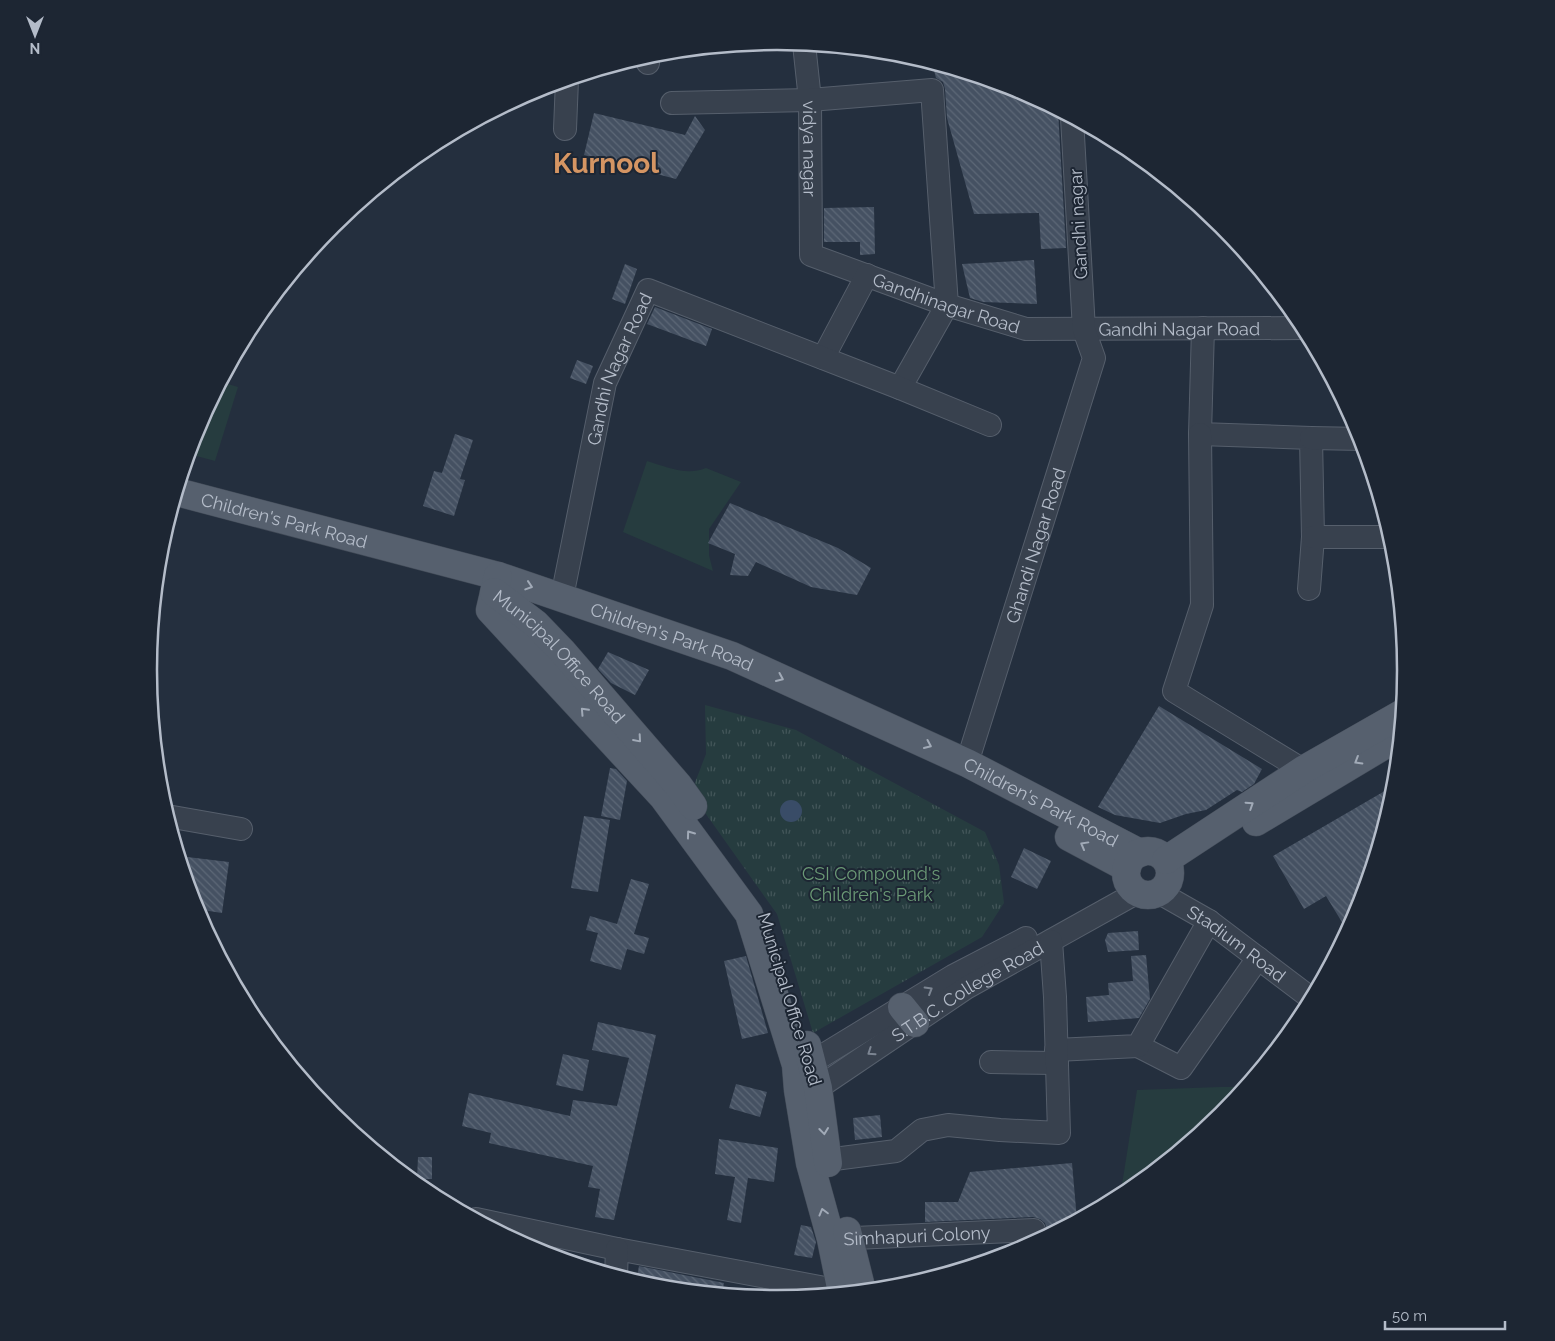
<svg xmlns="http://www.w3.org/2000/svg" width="1555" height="1341" viewBox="0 0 1555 1341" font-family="Raleway,sans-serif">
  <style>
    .green { fill: #263c3f }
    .park { fill: url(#park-tufts) }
    .water { fill: #394c67 }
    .building { fill: url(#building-back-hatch) }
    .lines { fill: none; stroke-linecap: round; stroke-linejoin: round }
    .minor-casing { stroke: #565f6c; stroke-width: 24 }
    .major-casing { stroke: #414a57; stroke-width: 29 }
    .minor { stroke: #38414e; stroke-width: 22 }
    .major { stroke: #56606e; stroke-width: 28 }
    .oneway { stroke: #a1aab7 }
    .oneway2 { stroke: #7c8592 }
    .labels { text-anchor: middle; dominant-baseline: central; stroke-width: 4; stroke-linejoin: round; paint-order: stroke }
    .street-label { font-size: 18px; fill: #b4bcc9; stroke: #1d2633 }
    .park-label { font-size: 18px; fill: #6b9a76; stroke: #1d2633 }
    .town-label { font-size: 28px; font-weight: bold; fill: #d59563; stroke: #1d2633 }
    .rim { fill: none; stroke: #b4bcc9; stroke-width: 2.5 }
  </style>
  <defs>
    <pattern id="park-tufts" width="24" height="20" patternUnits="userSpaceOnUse" patternTransform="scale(1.25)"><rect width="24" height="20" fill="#263c3f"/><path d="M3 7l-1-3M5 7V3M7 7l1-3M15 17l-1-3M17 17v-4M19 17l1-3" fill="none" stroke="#435659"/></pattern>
    <pattern id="building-back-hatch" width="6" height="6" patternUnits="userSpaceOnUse" patternTransform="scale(1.25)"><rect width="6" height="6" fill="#455162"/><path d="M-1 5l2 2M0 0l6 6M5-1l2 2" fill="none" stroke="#5d6877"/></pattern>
  </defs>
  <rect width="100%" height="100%" fill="#242f3e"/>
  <g class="green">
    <path d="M221 382 238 387 215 461 189 454 196 429Z"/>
    <path d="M647 461C667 467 686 476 706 468L741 482 709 529V555L713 571 623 532Z"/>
    <path d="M1220 1087H1246L1222 1116 1127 1194 1120 1197 1137 1090Z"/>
  </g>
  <path class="park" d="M705 705 796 730 985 832 999 865 1004 903 982 937 813 1033 777 914 691 793 706 754Z"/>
  <circle class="water" cx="791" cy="811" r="11"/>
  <g class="building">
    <path d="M932 63 1019 89 1058 110 1066 248 1041 249 1039 213 974 214 947 118 945 89 943 82 936 78Z"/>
    <path d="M594 113 685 135 695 116 705 130 676 179 584 155Z"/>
    <path d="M874 207 875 254 860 255V242H824V208Z"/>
    <path d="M1034 260 1037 304 983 302 970 298 962 264Z"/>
    <path d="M625 264 637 269 625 304 612 299Z"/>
    <path d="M655 307 712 329 706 346 647 324Z"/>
    <path d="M577 360 593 366 586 384 570 378Z"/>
    <path d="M455 434 473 440 460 479 465 480 454 516 423 506 434 471 442 473Z"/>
    <path d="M730 503 838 548 871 568 857 595 811 587 756 562 748 576 730 575 735 554 708 543Z"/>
    <path d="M608 652 649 670 635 695 611 683 598 669Z"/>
    <path d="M1159 706 1262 769 1254 784 1242 792 1237 790 1206 810 1186 814 1160 823 1115 815 1098 807Z"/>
    <path d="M610 768 616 769 627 781 620 820 601 816Z"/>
    <path d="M1395 785V794L1359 912 1348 932 1326 896 1304 909 1273 856Z"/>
    <path d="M584 816 610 820 598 892 571 888Z"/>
    <path d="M1024 848 1051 861 1037 889 1011 877Z"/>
    <path d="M179 856 229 862 222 913 196 909Z"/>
    <path d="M631 879 649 884 634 934 649 938 644 954 627 949 621 970 590 961 598 933 586 930 590 916 617 924Z"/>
    <path d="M1138 931 1139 950 1108 952 1105 940 1108 933Z"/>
    <path d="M1146 955 1150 999 1139 1018 1088 1022 1086 997 1109 995 1108 983 1133 981 1131 956Z"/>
    <path d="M746 956 768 1033 742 1039 724 961Z"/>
    <path d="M598 1022 656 1035 614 1220 595 1217 600 1189 588 1187 593 1166 489 1143 491 1133 462 1126 469 1093 570 1116 573 1100 617 1106 629 1058 592 1050Z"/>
    <path d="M563 1054 589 1060 583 1091 556 1085Z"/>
    <path d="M736 1084 767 1092 760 1117 729 1108Z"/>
    <path d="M880 1115 882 1137 855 1140 853 1118Z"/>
    <path d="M719 1139 778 1148 774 1182 748 1178 741 1223 727 1220 735 1177 715 1174Z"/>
    <path d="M418 1157H432V1179H417Z"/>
    <path d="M1072 1163 1077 1220 1064 1227 1047 1229 1045 1223 1040 1219 1033 1217 925 1222V1202H958L970 1172Z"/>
    <path d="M801 1225 811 1227 816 1242 812 1258 794 1255Z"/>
    <path d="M639 1266 724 1283 722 1294 687 1291 636 1282Z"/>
  </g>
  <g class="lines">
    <defs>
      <g id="minor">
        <path id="s1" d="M804 44 810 100 811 255 947 305 1026 329 1305 328"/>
        <path d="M648 56V63"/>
        <path d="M672 103 810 100 932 90 947 305 900 388"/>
        <path d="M565 129 567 80"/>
        <path d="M1203 328 1200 434 1311 438 1313 537 1309 589"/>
        <path d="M823 358 867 275"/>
        <path d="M1200 434 1202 605 1174 691 1303 770"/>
        <path d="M1311 438 1362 439"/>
        <path d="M1313 537H1391"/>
        <path id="s2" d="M562 597 605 383 648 290 900 388 990 425"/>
        <path id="s3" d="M967 763 1094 358 1084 330 1072 118"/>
        <path d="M167 816 241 829"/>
        <path id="s4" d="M1158 892 1209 921 1312 999"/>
        <path d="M1138 1046 1181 1068 1258 958"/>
        <path d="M1056 1050 1138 1046 1209 921"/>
        <path d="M991 1062 1057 1063"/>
        <path d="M797 1064 812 1062 953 976 1026 938"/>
        <path id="s5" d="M802 1090 818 1088 966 988 1138 892"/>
        <path d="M811 1162 896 1151 922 1130 948 1125 1000 1130 1059 1133 1055 997 1051 941"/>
        <path d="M476 1219 617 1249 841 1291"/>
        <path id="s6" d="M832 1239 1034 1230"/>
        <path d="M616 1276 617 1249"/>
      </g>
      <g id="major">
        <path id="s7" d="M177 492 498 576 732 656 967 763 1140 853"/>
        <path d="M498 576 490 610 663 797 749 914 796 1065 798 1090 810 1163 831 1239 842 1293"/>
        <path id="s8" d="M494 592 536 624 562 651 678 785 693 806"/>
        <path d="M1256 822 1393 740"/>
        <path d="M1069 837 1127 868"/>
        <circle cx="1148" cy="873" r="22"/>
        <path d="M1166 860 1303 770 1403 713"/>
        <path d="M902 1007 915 1023"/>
        <path d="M807 1045 818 1088 828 1163"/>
        <path d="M847 1231 862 1291"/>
      </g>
    </defs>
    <use href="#minor" class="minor-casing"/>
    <use href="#major" class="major-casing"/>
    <use href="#minor" class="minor"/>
    <use href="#major" class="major"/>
  </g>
  <defs><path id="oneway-chevron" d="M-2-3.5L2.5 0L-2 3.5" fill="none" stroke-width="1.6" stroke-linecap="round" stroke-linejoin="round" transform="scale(1.25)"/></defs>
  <g class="oneway">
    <use href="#oneway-chevron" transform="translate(529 586) rotate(18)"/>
    <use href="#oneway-chevron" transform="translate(780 678) rotate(24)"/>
    <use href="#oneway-chevron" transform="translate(584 711) rotate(-133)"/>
    <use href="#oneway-chevron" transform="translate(638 739) rotate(49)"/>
    <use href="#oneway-chevron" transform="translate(928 745) rotate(24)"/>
    <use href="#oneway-chevron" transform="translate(1358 761) rotate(149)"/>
    <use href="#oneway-chevron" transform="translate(1250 805) rotate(-33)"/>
    <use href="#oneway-chevron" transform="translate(690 834) rotate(-126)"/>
    <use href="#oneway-chevron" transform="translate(1084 845) rotate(-151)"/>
    <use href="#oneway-chevron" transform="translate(824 1131) rotate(83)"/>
    <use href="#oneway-chevron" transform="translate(823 1212) rotate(-105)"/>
  </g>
  <g class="oneway2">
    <use href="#oneway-chevron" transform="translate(929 990) rotate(-31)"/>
    <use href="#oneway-chevron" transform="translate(871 1052) rotate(146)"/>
  </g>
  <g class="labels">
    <g class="street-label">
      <text stroke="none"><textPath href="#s1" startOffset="105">vidya nagar</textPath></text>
      <text transform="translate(1078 224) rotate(-93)">Gandhi nagar</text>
      <text stroke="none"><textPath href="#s1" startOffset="355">Gandhinagar Road</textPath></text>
      <text stroke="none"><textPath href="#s1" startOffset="592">Gandhi Nagar Road</textPath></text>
      <text stroke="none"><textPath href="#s2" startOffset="236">Gandhi Nagar Road</textPath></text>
      <text stroke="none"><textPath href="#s7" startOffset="111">Children's Park Road</textPath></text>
      <text stroke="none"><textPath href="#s3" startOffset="228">Ghandi Nagar Road</textPath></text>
      <text stroke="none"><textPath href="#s7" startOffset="516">Children's Park Road</textPath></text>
      <text stroke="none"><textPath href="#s8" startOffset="92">Municipal Office Road</textPath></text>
      <text stroke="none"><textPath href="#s7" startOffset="921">Children's Park Road</textPath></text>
      <text stroke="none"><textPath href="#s4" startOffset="94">Stadium Road</textPath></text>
      <text stroke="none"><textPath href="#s5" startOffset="194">S.T.B.C. College Road</textPath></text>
      <text transform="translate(790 999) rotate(73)">Municipal Office Road</text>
      <text stroke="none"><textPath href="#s6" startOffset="85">Simhapuri Colony</textPath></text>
    </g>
    <g class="park-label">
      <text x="871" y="873">CSI Compound's<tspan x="871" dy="21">Children's Park</tspan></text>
    </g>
    <g class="town-label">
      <text x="606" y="163">Kurnool</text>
    </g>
  </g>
  <path d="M0 0H1555V1341H0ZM157 670a620 620 0 1 1 1240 0a620 620 0 1 1-1240 0Z" fill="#1d2633" fill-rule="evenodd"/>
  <path class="rim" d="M157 670a620 620 0 1 1 1240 0a620 620 0 1 1-1240 0Z"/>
  <g transform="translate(35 35) rotate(180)" stroke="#1d2633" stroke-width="4" paint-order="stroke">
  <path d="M0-4L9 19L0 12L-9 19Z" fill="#b4bcc9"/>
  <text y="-8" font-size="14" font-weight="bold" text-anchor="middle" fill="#b4bcc9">N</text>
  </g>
  <path d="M1385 1321v8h120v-8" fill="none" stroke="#b4bcc9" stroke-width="2.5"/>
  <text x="1392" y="1321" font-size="15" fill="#b4bcc9" stroke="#1d2633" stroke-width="4" paint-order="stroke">50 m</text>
</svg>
